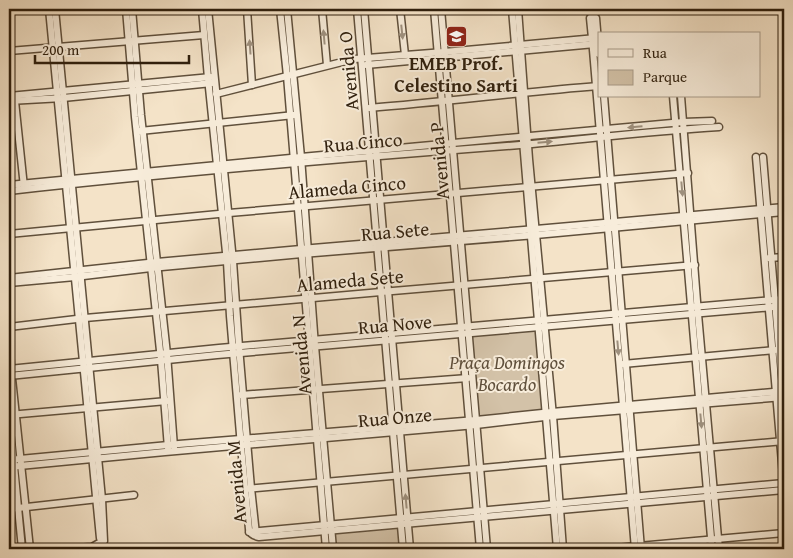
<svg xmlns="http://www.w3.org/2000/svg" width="793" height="558" viewBox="0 0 793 558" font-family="'Gentium Book Plus',serif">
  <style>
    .green { fill: #d3c2a8; stroke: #81705a }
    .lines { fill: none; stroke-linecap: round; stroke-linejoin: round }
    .minor-casing { stroke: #60503c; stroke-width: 9 }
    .minor { stroke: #f8eddb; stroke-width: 6 }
    .oneway { fill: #9e907e }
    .labels { text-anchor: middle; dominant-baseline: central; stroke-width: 4; stroke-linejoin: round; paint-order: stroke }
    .poi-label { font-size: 19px; font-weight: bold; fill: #2f1f0d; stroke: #f8eddb }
    .street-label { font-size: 19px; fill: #2f1f0d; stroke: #f8eddb }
    .park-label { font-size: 19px; font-style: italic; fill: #60503c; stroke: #f8eddb }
  </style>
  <rect width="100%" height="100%" fill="#f4e3c8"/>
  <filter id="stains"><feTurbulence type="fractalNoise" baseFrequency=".004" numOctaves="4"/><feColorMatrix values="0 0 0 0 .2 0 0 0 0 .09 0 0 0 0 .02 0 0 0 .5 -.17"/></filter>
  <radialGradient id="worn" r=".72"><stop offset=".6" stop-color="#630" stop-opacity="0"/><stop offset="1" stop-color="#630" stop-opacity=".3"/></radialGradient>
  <g class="green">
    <path d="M537 329 544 411 476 419 469 334Z"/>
    <path d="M398 527 401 549H336L335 532Z"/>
  </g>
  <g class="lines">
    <defs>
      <g id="minor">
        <path d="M49 9 100 538"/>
        <path d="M55 9 102 499 104 541 100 549"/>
        <path d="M126 9 135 117 161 360 168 448"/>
        <path d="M132 9 141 115 167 354 174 447"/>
        <path d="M202 9 208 78 227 262 230 316 241 446 249 529C250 534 254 536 259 537L784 490"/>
        <path d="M208 9 233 261 239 347 251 488 256 534"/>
        <path d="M247 9 252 85"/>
        <path d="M280 9 287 76 326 549"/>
        <path d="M287 9 301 157 315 346 333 549"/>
        <path d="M322 9 327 65"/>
        <path d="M357 9 403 549"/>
        <path d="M364 9 410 549"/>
        <path d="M400 9 405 55"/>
        <path d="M434 9 480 549"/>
        <path d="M441 9 487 549"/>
        <path d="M512 9 557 549"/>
        <path d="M518 9 529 159 553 416 563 549"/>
        <path d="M9 51 204 35"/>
        <path d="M599 54 596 18 594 16H592L590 18 592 38 635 549"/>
        <path d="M366 65 595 44"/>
        <path d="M216 94 354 59 444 52 596 38"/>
        <path d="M9 96 211 77"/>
        <path d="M604 96 641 549"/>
        <path d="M673 96 712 549"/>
        <path d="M681 96 698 314 719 549"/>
        <path d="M9 101 63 98 212 83"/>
        <path d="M15 101 24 187"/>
        <path d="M369 108C446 102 522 92 598 86"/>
        <path d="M140 131 294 115"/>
        <path d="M756 157 784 487"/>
        <path d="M763 157 784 410"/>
        <path d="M9 185 301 157 683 122 712 121"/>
        <path d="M9 191C179 172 349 158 520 145 586 139 652 131 719 127"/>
        <path d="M9 234 229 213 688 173"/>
        <path d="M769 258 784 257"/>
        <path d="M9 278 157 262 301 249 536 229 784 207"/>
        <path d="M9 283 75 277 151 268 302 254 536 235 784 212"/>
        <path d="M9 326 11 369 30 549"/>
        <path d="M9 327 85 318 381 292 695 265"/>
        <path d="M623 364 775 350"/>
        <path d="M9 369 219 348 784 299"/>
        <path d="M9 376 217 355 784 306"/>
        <path d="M241 395 468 378"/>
        <path d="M9 413 22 549"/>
        <path d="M9 415 167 401"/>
        <path d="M9 460 179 444 476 420 552 412 784 391"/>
        <path d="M9 467 165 452 476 425 553 416 784 397"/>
        <path d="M245 489 784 441"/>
        <path d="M9 509 134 495"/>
        <path d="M249 532 784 483"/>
        <path d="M59 549 92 547 99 543"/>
        <path d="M605 549 784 533"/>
      </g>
    </defs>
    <use href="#minor" class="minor-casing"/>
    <use href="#minor" class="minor"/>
  </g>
  <defs><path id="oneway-solid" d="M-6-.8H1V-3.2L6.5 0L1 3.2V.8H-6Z" transform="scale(1.25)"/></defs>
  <g class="oneway">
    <use href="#oneway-solid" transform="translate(402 32) rotate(84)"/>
    <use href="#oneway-solid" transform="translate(324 37) rotate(-95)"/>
    <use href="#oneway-solid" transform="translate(250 47) rotate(-94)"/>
    <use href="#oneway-solid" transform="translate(635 127) rotate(175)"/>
    <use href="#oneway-solid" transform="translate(545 142) rotate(-5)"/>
    <use href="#oneway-solid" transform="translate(682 189) rotate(85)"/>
    <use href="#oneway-solid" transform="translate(618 348) rotate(85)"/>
    <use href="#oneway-solid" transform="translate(701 421) rotate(85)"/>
    <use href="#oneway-solid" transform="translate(406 501) rotate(-95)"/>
  </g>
  <defs>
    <symbol id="school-square" viewBox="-11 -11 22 22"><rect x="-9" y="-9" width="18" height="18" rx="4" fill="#8f2418" stroke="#f8eddb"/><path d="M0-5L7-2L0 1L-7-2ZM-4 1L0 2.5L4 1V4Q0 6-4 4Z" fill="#fff"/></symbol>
  </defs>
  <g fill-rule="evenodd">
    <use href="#school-square" x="444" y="24" width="25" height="25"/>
  </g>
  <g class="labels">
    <g class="poi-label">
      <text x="456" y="63">EMEB Prof.<tspan x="456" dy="22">Celestino Sarti</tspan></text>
    </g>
    <g class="street-label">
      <text transform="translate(348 71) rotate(-95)">Avenida O</text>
      <text transform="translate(363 142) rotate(-5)">Rua Cinco</text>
      <text transform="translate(439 161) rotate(-95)">Avenida P</text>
      <text transform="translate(347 187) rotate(-5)">Alameda Cinco</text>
      <text transform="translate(395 231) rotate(-5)">Rua Sete</text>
      <text transform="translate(350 280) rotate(-5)">Alameda Sete</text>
      <text transform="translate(395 324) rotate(-5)">Rua Nove</text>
      <text transform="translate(301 355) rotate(-95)">Avenida N</text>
      <text transform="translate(395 417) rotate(-5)">Rua Onze</text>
      <text transform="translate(236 482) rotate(-95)">Avenida M</text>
    </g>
    <g class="park-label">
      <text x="507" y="362">Praça Domingos<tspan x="507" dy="22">Bocardo</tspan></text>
    </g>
  </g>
  <rect width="793" height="558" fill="none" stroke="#f4e3c8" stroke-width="30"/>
  <rect x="10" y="10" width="773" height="538" fill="none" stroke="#2f1f0d" stroke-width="2.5"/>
  <rect x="15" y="15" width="763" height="528" fill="none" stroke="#2f1f0d"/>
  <rect x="598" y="32" width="162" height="65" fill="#f8eddb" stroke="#a89b89"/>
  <rect x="608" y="49" width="25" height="8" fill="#f8eddb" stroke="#a89b89"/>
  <text x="643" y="58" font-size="15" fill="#2f1f0d">Rua</text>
  <rect x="608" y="70" width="25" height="15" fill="#d3c2a8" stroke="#a89b89"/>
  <text x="643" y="82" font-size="15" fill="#2f1f0d">Parque</text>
  <path d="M35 55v8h154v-8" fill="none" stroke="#2f1f0d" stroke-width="2.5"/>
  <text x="42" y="55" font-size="15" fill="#2f1f0d" stroke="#f8eddb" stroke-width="4" paint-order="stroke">200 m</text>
  <rect width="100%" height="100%" filter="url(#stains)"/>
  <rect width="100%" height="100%" fill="url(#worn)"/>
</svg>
